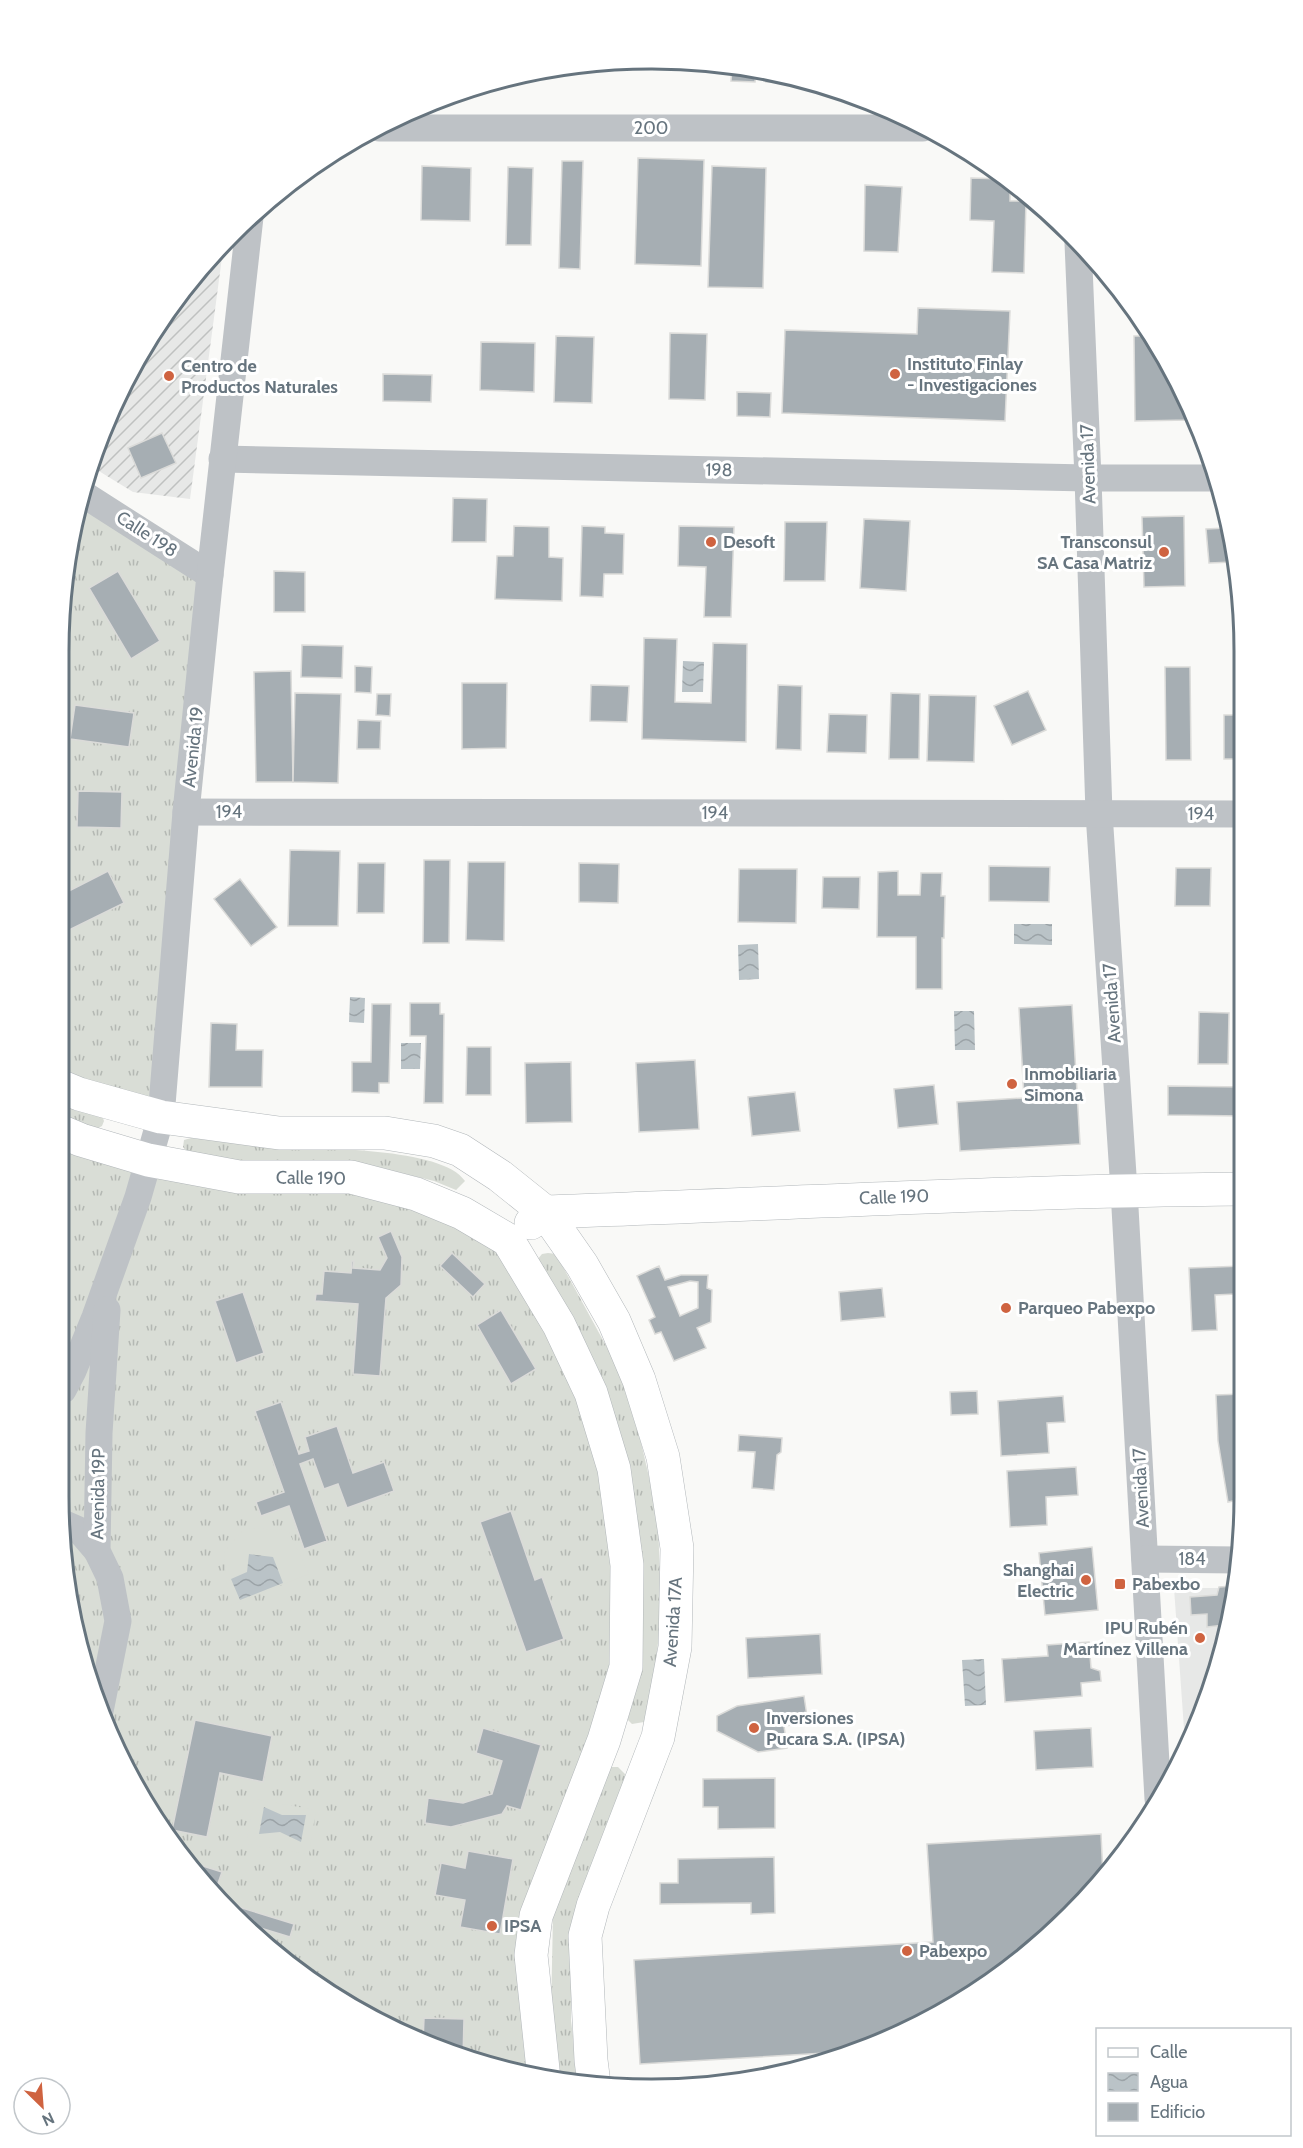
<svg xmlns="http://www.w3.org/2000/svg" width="1303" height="2148" viewBox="0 0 1303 2148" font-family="Cabin,sans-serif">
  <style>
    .built { fill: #e7e8e7 }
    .industrial { fill: url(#industrial-furrows) }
    .grass { fill: url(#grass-tufts) }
    .garden { fill: #d9ddd6 }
    .water { fill: url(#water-waves) }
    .building { fill: #a6aeb3; stroke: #dbdbd9; stroke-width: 1.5; fill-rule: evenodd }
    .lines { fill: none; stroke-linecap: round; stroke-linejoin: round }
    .major-casing { stroke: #b2b7ba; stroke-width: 34 }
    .minor { stroke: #bec2c6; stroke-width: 27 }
    .major { stroke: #fff; stroke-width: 33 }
    .poi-dot { fill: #cf6340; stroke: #fff; stroke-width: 2 }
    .labels { text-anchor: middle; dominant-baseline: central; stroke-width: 6; stroke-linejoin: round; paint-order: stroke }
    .street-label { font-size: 18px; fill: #66747e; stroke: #fff }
    .poi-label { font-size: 18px; font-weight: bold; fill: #66747e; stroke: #fff; text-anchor: start }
    .rim { fill: none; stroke: #66747e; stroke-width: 3 }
  </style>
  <defs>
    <pattern id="industrial-furrows" width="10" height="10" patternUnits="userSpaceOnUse" patternTransform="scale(1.5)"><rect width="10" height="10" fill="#e7e8e7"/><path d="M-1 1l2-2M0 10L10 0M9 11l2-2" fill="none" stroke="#bfc1c0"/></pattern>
    <pattern id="grass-tufts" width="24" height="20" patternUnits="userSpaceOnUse" patternTransform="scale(1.5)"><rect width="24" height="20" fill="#d9ddd6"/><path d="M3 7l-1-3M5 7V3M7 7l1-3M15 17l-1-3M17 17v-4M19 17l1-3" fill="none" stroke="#b4b8b3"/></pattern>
    <pattern id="water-waves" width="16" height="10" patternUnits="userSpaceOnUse" patternTransform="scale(1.5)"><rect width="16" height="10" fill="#bac3c7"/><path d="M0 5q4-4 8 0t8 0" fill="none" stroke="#9ba3a7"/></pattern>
  </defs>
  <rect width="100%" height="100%" fill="#f9f9f7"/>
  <path class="built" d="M1174 1588H1233L1213 1687 1185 1743Z"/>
  <path class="industrial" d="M224 242 190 499 133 492 89 465 90 461 159 322Z"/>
  <g class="grass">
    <path d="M83 494 210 575 161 1117 62 1087 60 612Z"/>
    <path d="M62 1101 101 1113 104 1121 102 1126 93 1131 62 1119Z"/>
    <path d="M62 1132 81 1140 351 1177 508 1240 591 1393 626 1666 536 1916V2078L461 2058 389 2028 291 1967 181 1857 120 1759 90 1687 64 1574Z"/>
    <path d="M191 1138C220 1141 249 1144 278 1146 317 1149 443 1147 465 1181L456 1190 434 1181 372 1166 202 1159 189 1153 183 1147 184 1140Z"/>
    <path d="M548 1253 556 1254 628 1386 658 1516 661 1618 650 1710 644 1722 632 1724 626 1718 639 1564 537 1260 542 1254Z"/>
    <path d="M610 1767H618L625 1774 624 1789 575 1910 571 1957V2021L579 2082 561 2081 551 2013 553 1915Z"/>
  </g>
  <g class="garden">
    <path d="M245 1528 288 1530 309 1574 229 1606 224 1552Z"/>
    <path d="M254 1799 316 1810 309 1854 246 1844Z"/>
  </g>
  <g class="water">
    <path d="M683 661 704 662 703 692H682Z"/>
    <path d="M1014 924H1052V945L1014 944Z"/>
    <path d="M758 944 759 979 739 980 738 945Z"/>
    <path d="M350 997 365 998 364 1023 349 1022Z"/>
    <path d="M954 1011H974L975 1050H955Z"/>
    <path d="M401 1043H421L420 1069H401Z"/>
    <path d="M249 1554 273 1557 283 1583 240 1600 231 1579 247 1572Z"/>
    <path d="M984 1659 986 1705 965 1706 962 1660Z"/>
    <path d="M264 1807 282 1815H306L301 1842 280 1832 259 1834Z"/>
  </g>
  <g class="building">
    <path d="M732 66 756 69 755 82 731 81Z"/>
    <path d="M766 70 787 76 786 82H766Z"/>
    <path d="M638 158 704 160 701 266 635 264Z"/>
    <path d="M562 161H583L580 269 559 268Z"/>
    <path d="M422 166 471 168 470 221 421 220Z"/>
    <path d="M712 166 766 168 763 288 708 287Z"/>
    <path d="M508 167 533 168 531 245H506Z"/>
    <path d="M971 178 1004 179 1010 184V201H1026L1024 273 992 272 994 221 970 220Z"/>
    <path d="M865 185 902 187 898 252 864 251Z"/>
    <path d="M918 308 1010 311 1005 421 782 413 785 330 917 334Z"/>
    <path d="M670 333 707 334 705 400 669 399Z"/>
    <path d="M556 336 594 337 592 403 554 402Z"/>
    <path d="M1134 336H1151L1165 355 1188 406 1189 420 1135 421Z"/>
    <path d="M481 342 535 343 534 392 480 390Z"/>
    <path d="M383 374 432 375 431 402 383 401Z"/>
    <path d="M737 392 771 393 770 417 737 416Z"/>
    <path d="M162 433 176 463 141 478 128 448Z"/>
    <path d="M453 498 487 499 486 542H452Z"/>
    <path d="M1184 516 1185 586 1144 587 1142 517Z"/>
    <path d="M864 519 910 521 906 591 860 588Z"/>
    <path d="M785 522H827L825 581H784Z"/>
    <path d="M514 526 549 527V557L563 558 562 601 495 599 497 556H513Z"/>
    <path d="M582 526 605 527V533L624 534 623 574H604L603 597 580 596Z"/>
    <path d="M679 526 734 527 731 617H704L706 567 678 566Z"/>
    <path d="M1226 528 1233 562 1209 563 1206 529Z"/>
    <path d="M118 571 160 641 131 659 89 588Z"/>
    <path d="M274 571 305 572V612H274Z"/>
    <path d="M644 638 677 639 675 702 711 703 713 643 747 644 746 742 642 739Z"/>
    <path d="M302 645 343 646 342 678 301 677Z"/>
    <path d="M355 666 372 667 371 693 355 692Z"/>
    <path d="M1165 667H1190L1191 760H1166Z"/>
    <path d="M291 671 293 782H256L254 672Z"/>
    <path d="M1235 673H1243V759H1224V715H1235Z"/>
    <path d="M462 683H507L506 748 462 749Z"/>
    <path d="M591 685 629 686 627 722 590 721Z"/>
    <path d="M778 685 802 686 801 750 776 749Z"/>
    <path d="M1028 691 1046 730 1012 745 994 706Z"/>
    <path d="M295 693 341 694 338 783 293 782Z"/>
    <path d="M891 693 920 694 919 759H889Z"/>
    <path d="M377 694H391L390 716 376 715Z"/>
    <path d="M929 695 976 696 974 762 927 761Z"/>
    <path d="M75 705 134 713 129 747 70 739Z"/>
    <path d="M829 714 867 715 866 753 827 752Z"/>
    <path d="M358 720 381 721 380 749H357Z"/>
    <path d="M78 791 122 792 121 828 77 827Z"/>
    <path d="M290 850 340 851 338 926H288Z"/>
    <path d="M424 860H450L449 943H423Z"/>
    <path d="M468 862H505L504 941 466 940Z"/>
    <path d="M358 863H385L384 913H357Z"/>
    <path d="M579 863 619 864 618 903 579 902Z"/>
    <path d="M989 866 1050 867 1049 902 989 901Z"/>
    <path d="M1176 868H1211L1210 906H1175Z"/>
    <path d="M739 869H797L796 923 738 922Z"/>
    <path d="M108 871 124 903 61 934V895Z"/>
    <path d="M898 871V895H920L921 873H942L941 896H945L944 938H942V989H916V937H877L878 872Z"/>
    <path d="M823 877H860L859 909 822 908Z"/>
    <path d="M240 879 277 927 251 946 214 899Z"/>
    <path d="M410 1003H440V1014H444L443 1103H424L426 1036H410Z"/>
    <path d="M372 1004H391L389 1083H379V1093L352 1092V1062H371Z"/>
    <path d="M1072 1005 1080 1144 960 1151 957 1102 1024 1098 1019 1008Z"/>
    <path d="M1199 1012 1229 1013 1228 1064H1198Z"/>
    <path d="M211 1023 237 1024 236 1050H263L262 1087H209Z"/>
    <path d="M467 1047H491V1095H466Z"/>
    <path d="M695 1060 699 1129 639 1132 636 1063Z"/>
    <path d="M571 1062 572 1122 526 1123 525 1063Z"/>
    <path d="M934 1085 938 1124 898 1128 894 1089Z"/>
    <path d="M1168 1086 1243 1087V1116L1168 1115Z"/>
    <path d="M795 1092 800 1131 752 1136 748 1097Z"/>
    <path d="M391 1231 402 1257 401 1285 386 1298 380 1376 353 1374 358 1304 315 1301 316 1294H322L324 1271 351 1273 352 1261H354L353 1268 380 1270 387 1258 378 1237Z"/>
    <path d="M452 1253 485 1284 473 1297 440 1266Z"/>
    <path d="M659 1266 665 1280 681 1275H708L707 1288 712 1290 711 1322 697 1328 706 1348 674 1361 661 1332 655 1334 649 1320 655 1317 637 1276ZM690 1281 698 1282V1308L680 1316 668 1287Z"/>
    <path d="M1243 1266V1323L1238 1324 1236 1294 1215 1295 1217 1330 1192 1331 1189 1268Z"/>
    <path d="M882 1288 885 1317 841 1321 839 1292Z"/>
    <path d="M243 1292 264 1353 236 1363 215 1301Z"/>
    <path d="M501 1310 536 1369 511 1384 477 1325Z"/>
    <path d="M977 1391 978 1414 951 1415 950 1392Z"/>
    <path d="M1243 1394V1439H1238L1243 1470V1499L1228 1502 1218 1441 1216 1395Z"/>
    <path d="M1063 1396 1065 1422 1047 1423 1049 1453 1001 1456 998 1401Z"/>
    <path d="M281 1402 299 1454 309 1451 305 1437 337 1426 353 1473 384 1462 394 1491 347 1508 338 1484 324 1489 313 1459 300 1464 327 1541 304 1549 289 1506 261 1516 256 1502 284 1492 255 1411Z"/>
    <path d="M739 1435 782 1438 781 1452 777 1455 774 1490 752 1488 755 1452 738 1451Z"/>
    <path d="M1076 1467 1078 1495 1046 1497 1047 1525 1010 1527 1007 1471Z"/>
    <path d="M511 1511 535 1580 542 1577 564 1639 526 1652 480 1522Z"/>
    <path d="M1092 1547 1098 1610 1045 1615 1039 1553Z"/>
    <path d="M1233 1586 1225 1625 1207 1627V1614L1191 1615 1190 1597 1217 1595 1219 1587Z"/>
    <path d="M820 1634 822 1674 748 1678 746 1638Z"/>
    <path d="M1089 1642 1091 1668 1100 1671 1101 1681 1081 1683 1082 1696 1005 1702 1002 1659 1048 1656 1047 1645Z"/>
    <path d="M804 1696 808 1723 784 1726 787 1748 758 1752 717 1731V1716L737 1706Z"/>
    <path d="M195 1720 272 1736 263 1782 220 1773 207 1837 172 1830Z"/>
    <path d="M483 1728 541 1745 521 1810 507 1806 502 1814 451 1827 425 1823 428 1798 463 1803 492 1794 502 1761 476 1753Z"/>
    <path d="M1091 1728 1093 1767 1036 1770 1034 1731Z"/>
    <path d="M775 1778V1828L718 1829V1807H703V1779Z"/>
    <path d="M1101 1834 1103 1877 1071 1916 1012 1967 914 2028 859 2051 640 2064 634 1960 933 1942 927 1844Z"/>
    <path d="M468 1851 513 1859 500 1934 460 1927 465 1900 435 1895 441 1863 465 1868Z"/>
    <path d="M774 1857 775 1913 751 1914V1903L660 1904V1883H678V1859Z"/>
    <path d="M187 1861 222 1872 215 1892 186 1863Z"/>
    <path d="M226 1903 294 1924 290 1937 247 1924Z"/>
    <path d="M424 2018 464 2019 463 2059 423 2042Z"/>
  </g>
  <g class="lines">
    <defs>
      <g id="major">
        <path d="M62 1087 79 1094 161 1117 279 1133H385L434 1141 460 1150 500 1176 545 1212 582 1265 614 1321 639 1380 663 1457 677 1548 675 1647 658 1737 593 1906 585 1936 591 2060 594 2084"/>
        <path d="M62 1132 81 1140 148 1160 239 1177H351L416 1194 462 1213 508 1240 559 1325 591 1393 614 1469 627 1565 626 1667 604 1740 536 1916 531 1955 544 2079"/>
        <path d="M531 1223 545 1212C778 1204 1010 1191 1243 1189"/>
      </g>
    </defs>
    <use href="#major" class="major-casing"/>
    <g class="minor">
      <path d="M379 128H923"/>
      <path d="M1078 243 1088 478 1099 813 1124 1190 1158 1799"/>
      <path d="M222 459 1088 478H1216"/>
      <path d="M83 494 210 575"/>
      <path d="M186 812 1243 814"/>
      <path d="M63 1390 73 1371 95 1317 138 1197 161 1117 186 812 210 575 250 217"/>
      <path d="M63 1523 79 1530 97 1551"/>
      <path d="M1145 1559 1238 1560"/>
      <path d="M100 1711 118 1621 110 1578 97 1551 99 1433 107 1310"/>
    </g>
    <use href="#major" class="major"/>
  </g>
  <g class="poi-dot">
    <circle cx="895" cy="374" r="6"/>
    <circle cx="169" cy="376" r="6"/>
    <circle cx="711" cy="542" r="6"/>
    <circle cx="1164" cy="552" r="6"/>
    <circle cx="1012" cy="1084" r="6"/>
    <circle cx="1006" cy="1308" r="6"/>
    <circle cx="1086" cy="1580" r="6"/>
    <rect x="1114" y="1578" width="12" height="12" rx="3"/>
    <circle cx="1200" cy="1638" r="6"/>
    <circle cx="754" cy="1728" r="6"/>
    <circle cx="492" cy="1926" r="6"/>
    <circle cx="907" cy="1951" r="6"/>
  </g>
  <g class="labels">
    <g class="street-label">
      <text x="651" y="128">200</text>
      <text transform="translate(1088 464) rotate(-92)">Avenida 17</text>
      <text transform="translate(719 470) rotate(1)">198</text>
      <text transform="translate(147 534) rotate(33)">Calle 198</text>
      <text transform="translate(193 747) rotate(-84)">Avenida 19</text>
      <text x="229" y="812">194</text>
      <text x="715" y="813">194</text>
      <text x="1201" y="814">194</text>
      <text transform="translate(1112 1003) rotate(-94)">Avenida 17</text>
      <text transform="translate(311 1178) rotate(1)">Calle 190</text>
      <text transform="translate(894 1197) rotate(-2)">Calle 190</text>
      <text transform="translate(1141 1488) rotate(-93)">Avenida 17</text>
      <text transform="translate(98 1494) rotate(-89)">Avenida 19P</text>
      <text x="1192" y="1559">184</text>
      <text transform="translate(673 1622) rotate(-86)">Avenida 17A</text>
    </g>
    <g class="poi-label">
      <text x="907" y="364">Instituto Finlay<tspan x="907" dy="21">- Investigaciones</tspan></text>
      <text x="181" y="366">Centro de<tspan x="181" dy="21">Productos Naturales</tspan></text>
      <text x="723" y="542">Desoft</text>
      <text x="1152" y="542" text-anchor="end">Transconsul<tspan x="1152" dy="21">SA Casa Matriz</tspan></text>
      <text x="1024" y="1074">Inmobiliaria<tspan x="1024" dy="21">Simona</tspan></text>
      <text x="1018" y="1308">Parqueo Pabexpo</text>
      <text x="1074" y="1570" text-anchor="end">Shanghai<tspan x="1074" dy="21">Electric</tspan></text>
      <text x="1132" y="1584">Pabexbo</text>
      <text x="1188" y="1628" text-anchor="end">IPU Rubén<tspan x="1188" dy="21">Martínez Villena</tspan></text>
      <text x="766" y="1718">Inversiones<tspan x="766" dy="21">Pucara S.A. (IPSA)</tspan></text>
      <text x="504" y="1926">IPSA</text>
      <text x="919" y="1951">Pabexpo</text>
    </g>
  </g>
  <path d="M0 0H1303V2148H0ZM651 69H652A582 582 0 0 1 1234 651V1497A582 582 0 0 1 652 2079H651A582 582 0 0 1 69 1497V651A582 582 0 0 1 651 69Z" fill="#fff" fill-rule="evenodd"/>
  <path class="rim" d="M651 69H652A582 582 0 0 1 1234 651V1497A582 582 0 0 1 652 2079H651A582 582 0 0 1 69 1497V651A582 582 0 0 1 651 69Z"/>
  <rect x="1096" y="2028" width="195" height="108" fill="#ffffff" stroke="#c2c7cb" stroke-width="1.5"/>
  <rect x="1108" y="2048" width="30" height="9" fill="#ffffff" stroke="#c2c7cb" stroke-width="1.5"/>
  <text x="1150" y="2058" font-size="18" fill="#66747e">Calle</text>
  <rect x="1108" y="2073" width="30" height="18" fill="url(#water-waves)" stroke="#c2c7cb" stroke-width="1.5"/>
  <text x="1150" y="2088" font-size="18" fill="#66747e">Agua</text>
  <rect x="1108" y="2103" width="30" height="18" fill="#a6aeb3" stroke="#c2c7cb" stroke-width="1.5"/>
  <text x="1150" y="2118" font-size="18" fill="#66747e">Edificio</text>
  <g transform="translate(42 2106) rotate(155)"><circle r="28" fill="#ffffff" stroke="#c2c7cb" stroke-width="1.5"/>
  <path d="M0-4.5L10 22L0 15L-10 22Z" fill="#cf6340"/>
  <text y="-9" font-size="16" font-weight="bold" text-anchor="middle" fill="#66747e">N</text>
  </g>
</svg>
